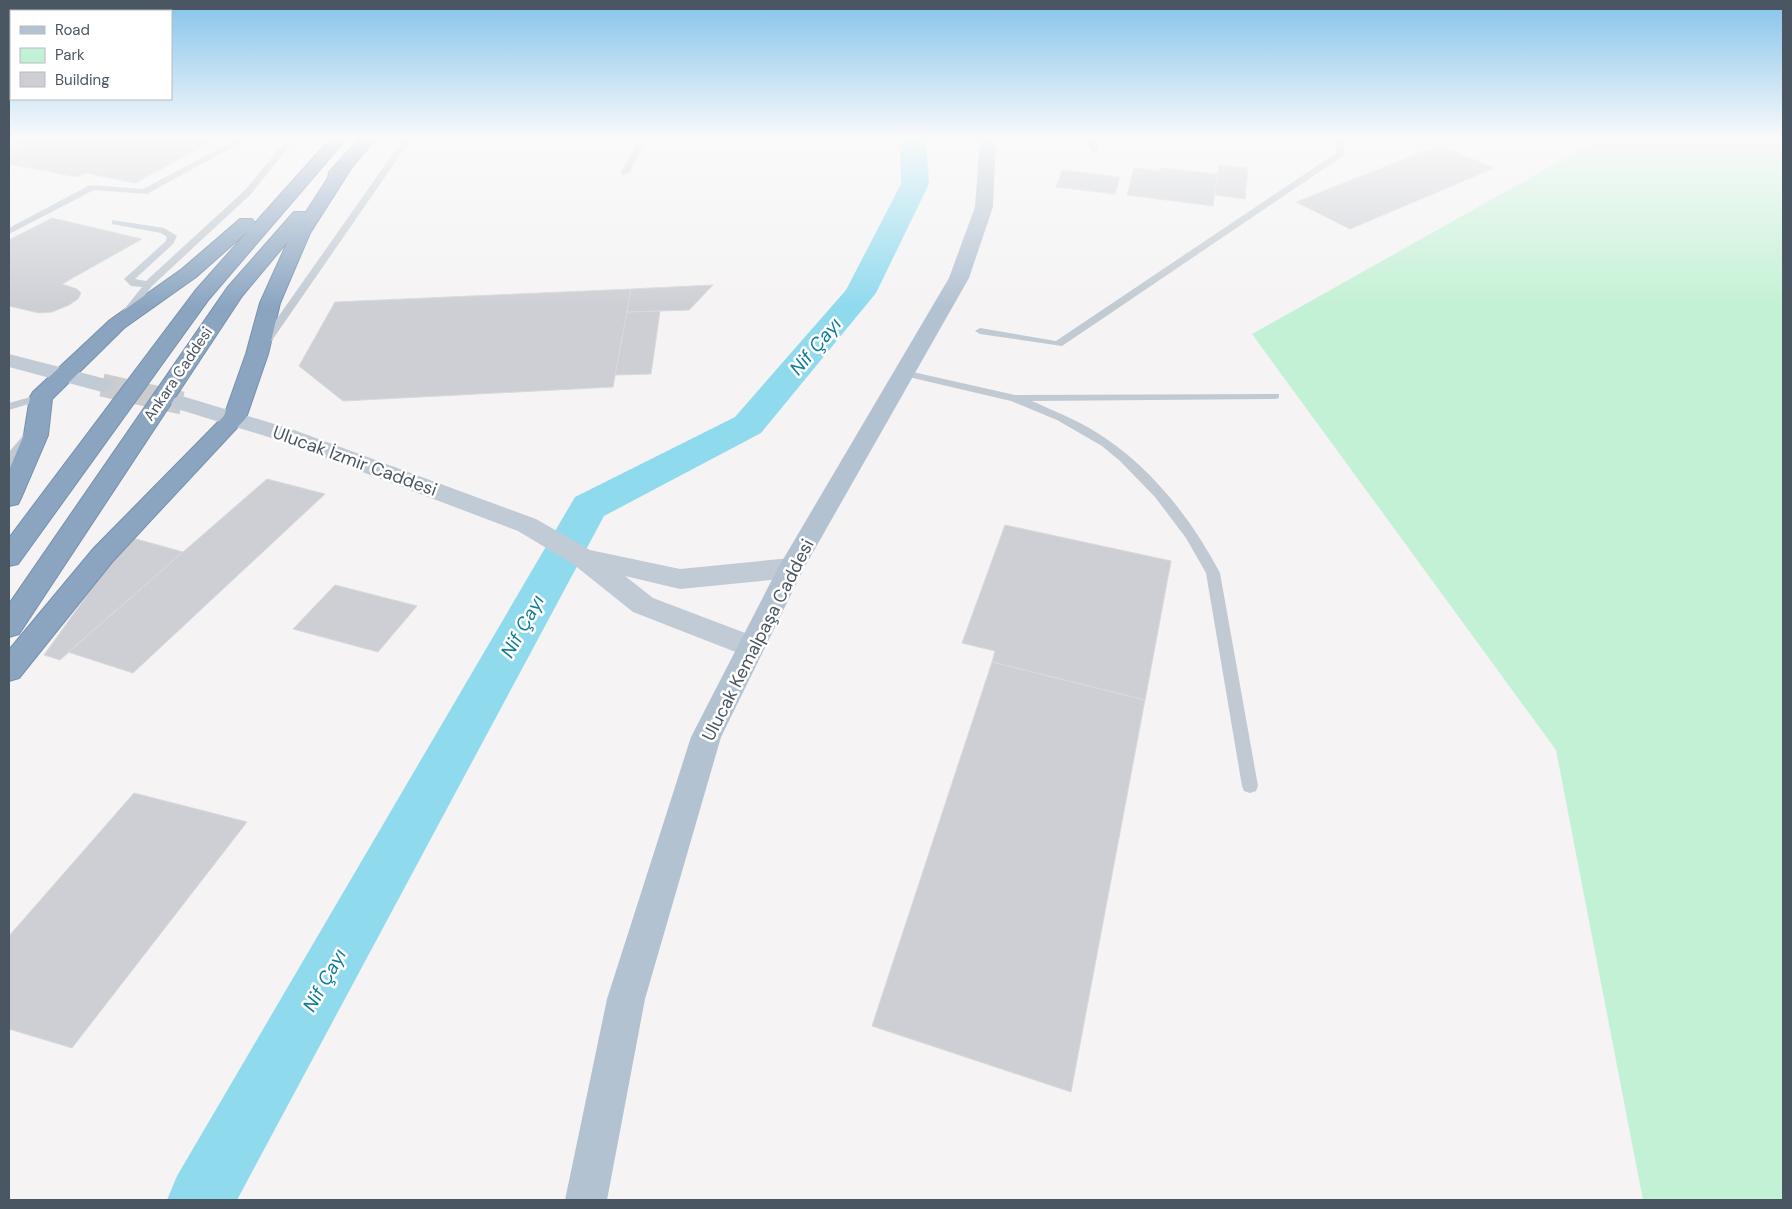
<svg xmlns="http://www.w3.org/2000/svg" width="1792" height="1209" font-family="'DM Sans',sans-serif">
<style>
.green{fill:#c3f1d5}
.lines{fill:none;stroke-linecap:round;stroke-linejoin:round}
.river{fill:#90daee;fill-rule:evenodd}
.building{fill:#cdcfd5;stroke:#d7d9de}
.secondary-tunnel{stroke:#caccce;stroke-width:23;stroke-dasharray:23 11;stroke-linecap:butt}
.highway-casing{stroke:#7690ad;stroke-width:2}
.lane{fill:#c1cad2;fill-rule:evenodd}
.street{fill:#c1cad2;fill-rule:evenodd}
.secondary{fill:#c1cbd6;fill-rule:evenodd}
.primary{fill:#b3c2d1;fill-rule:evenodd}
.highway{fill:#8ba5c1;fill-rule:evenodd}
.labels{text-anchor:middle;stroke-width:5;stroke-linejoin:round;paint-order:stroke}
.far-street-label{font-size:15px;fill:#4a5661;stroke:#fff}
.street-label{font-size:18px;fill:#4a5661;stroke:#fff}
.water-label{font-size:19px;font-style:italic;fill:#0c7c9b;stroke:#fff}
</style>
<rect width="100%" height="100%" fill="#f5f3f3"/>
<path class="green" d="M1601,138h182v1062h-140l-87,-450 -304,-416z"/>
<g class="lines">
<path class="river" d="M900,138h26l3,46 -53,109 -115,140 -157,83 -367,684h-70l10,-24 398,-679 160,-80 111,-127 55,-106z"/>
</g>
<path class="building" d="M9,138h25l-25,12z
M34,138h185l-84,45 -50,-10 -8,4 -68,-13v-14z
M1439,145l55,23 -144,61 -54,-27z
M1219,165l29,3 -3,31 -30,-4z
M1134,168l27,3v-3l57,6 -5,32 -86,-11z
M1062,170l58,7 -5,17 -59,-7z
M52,218l90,21 -80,45 15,5 4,4 -3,6 -9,6 -17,7 -13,1 -30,-7v-66z
M713,285l-24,25 -62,2 4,-23z
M631,289l-18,98 -270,14 -44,-35 36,-64z
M660,311l-9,63 -36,1 12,-63z
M267,479l58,15 -192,179 -65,-21z
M1005,525l166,36 -26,139 -153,-38 3,-11 -33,-8z
M129,537l54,15 -123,108 -16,-5z
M335,585l82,21 -39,46 -85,-23z
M992,662l153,38 -74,392 -199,-66z
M134,793l113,29 -175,226 -63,-19v-93z"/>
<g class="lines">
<path class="secondary-tunnel" d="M102,385l80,18"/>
<defs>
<path id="highway" d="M331,138h16l-138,161 -191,265 -9,2v-28l186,-247 54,-61 -53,47 -72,51 -72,71 -4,36 -27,63 -3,6 -9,2v-36l15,-35 6,-38 3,-5 77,-72 72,-51 58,-50h12l3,4z
M360,138h16l-24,29 -42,66 -30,70 -12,51 -22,64 -134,144 -93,116 -10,3v-31l85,-102 130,-132 22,-62 14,-51 28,-62 -46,55 -223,338 -10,3v-33l218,-316 67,-76h12l22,-34 1,-6z"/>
</defs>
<use href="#highway" class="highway-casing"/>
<path class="lane" d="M239,138h10l-102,56 -53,-4 -85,44v-6l81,-43 53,4z
M288,138h8l-45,56 -99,92 -25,33h-8l-1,-2 24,-30 -11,-1 -7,-7 42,-38 1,-4 -6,-4 -49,-9v-4l52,8 13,8 -4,8 -38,35 11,2 99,-91z
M404,138h8l-146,211h-8l-1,-2z
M639,138h8l-18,35 -7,2 -1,-2z
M1087,138h8l3,16 -7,-2z
M1332,138h8l4,6 -1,12 -281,190 -82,-12 -5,-3 5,-3 76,13 280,-188v-9z
M904,370l111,25 264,-1v4l-4,1 -243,2c20,9 40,17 59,28 56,33 99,87 129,144l38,213 -2,5 -6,2 -6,-2 -2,-5 -36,-213 -20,-35 -31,-41 -35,-36 -18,-15 -45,-26 -46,-19 -111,-26 -1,-2z
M41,394l4,1v4l-36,11v-7z"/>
<path class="street" d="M35,429l8,2 4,5 -29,38 -9,2v-24l18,-21z"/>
<path class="secondary" d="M9,354l101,26 3,5 -3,5 -8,2 -93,-25z
M182,396l112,34 242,89 54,31 90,19 111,-11 9,3 4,7 -4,7 -9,3 -111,11 -55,-13 28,22 108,41 4,8 -4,8 -10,3 -118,-46 -60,-48 -55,-33 -240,-91 -104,-32 -3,-5 3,-5z"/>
<path class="primary" d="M980,138h16l-3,69 -24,71 -165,290 -83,169 -76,262 -38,201h-42l42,-201 84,-262 87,-169 171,-290 26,-71z"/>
<use href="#highway" class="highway"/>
</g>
<linearGradient id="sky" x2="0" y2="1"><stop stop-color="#85c3ea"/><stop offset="0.45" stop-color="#fafafa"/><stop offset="1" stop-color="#fafafa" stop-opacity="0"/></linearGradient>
<rect width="1792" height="307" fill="url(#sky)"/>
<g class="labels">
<g class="far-street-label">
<text transform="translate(178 374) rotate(-56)" y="5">Ankara Caddesi</text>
</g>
<g class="street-label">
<text transform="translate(355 461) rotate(20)" y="6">Ulucak İzmir Caddesi</text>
<text transform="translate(758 640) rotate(-63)" y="6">Ulucak Kemalpaşa Caddesi</text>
</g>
<g class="water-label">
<text transform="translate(815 346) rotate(-50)" y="7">Nif Çayı</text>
<text transform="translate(522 626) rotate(-61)" y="7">Nif Çayı</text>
<text transform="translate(324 980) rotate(-61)" y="7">Nif Çayı</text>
</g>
</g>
<rect width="1792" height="1209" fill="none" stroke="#4a5661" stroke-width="20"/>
<rect x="10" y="10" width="162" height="90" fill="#ffffff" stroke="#b7bbc0"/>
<rect x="20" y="26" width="25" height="8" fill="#b3c2d1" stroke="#b7bbc0"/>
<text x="55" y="35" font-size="15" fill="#4a5661">Road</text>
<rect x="20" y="48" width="25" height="15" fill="#c3f1d5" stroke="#b7bbc0"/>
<text x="55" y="60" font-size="15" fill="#4a5661">Park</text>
<rect x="20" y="72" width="25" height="15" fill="#cdcfd5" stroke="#b7bbc0"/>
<text x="55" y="85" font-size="15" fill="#4a5661">Building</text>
</svg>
